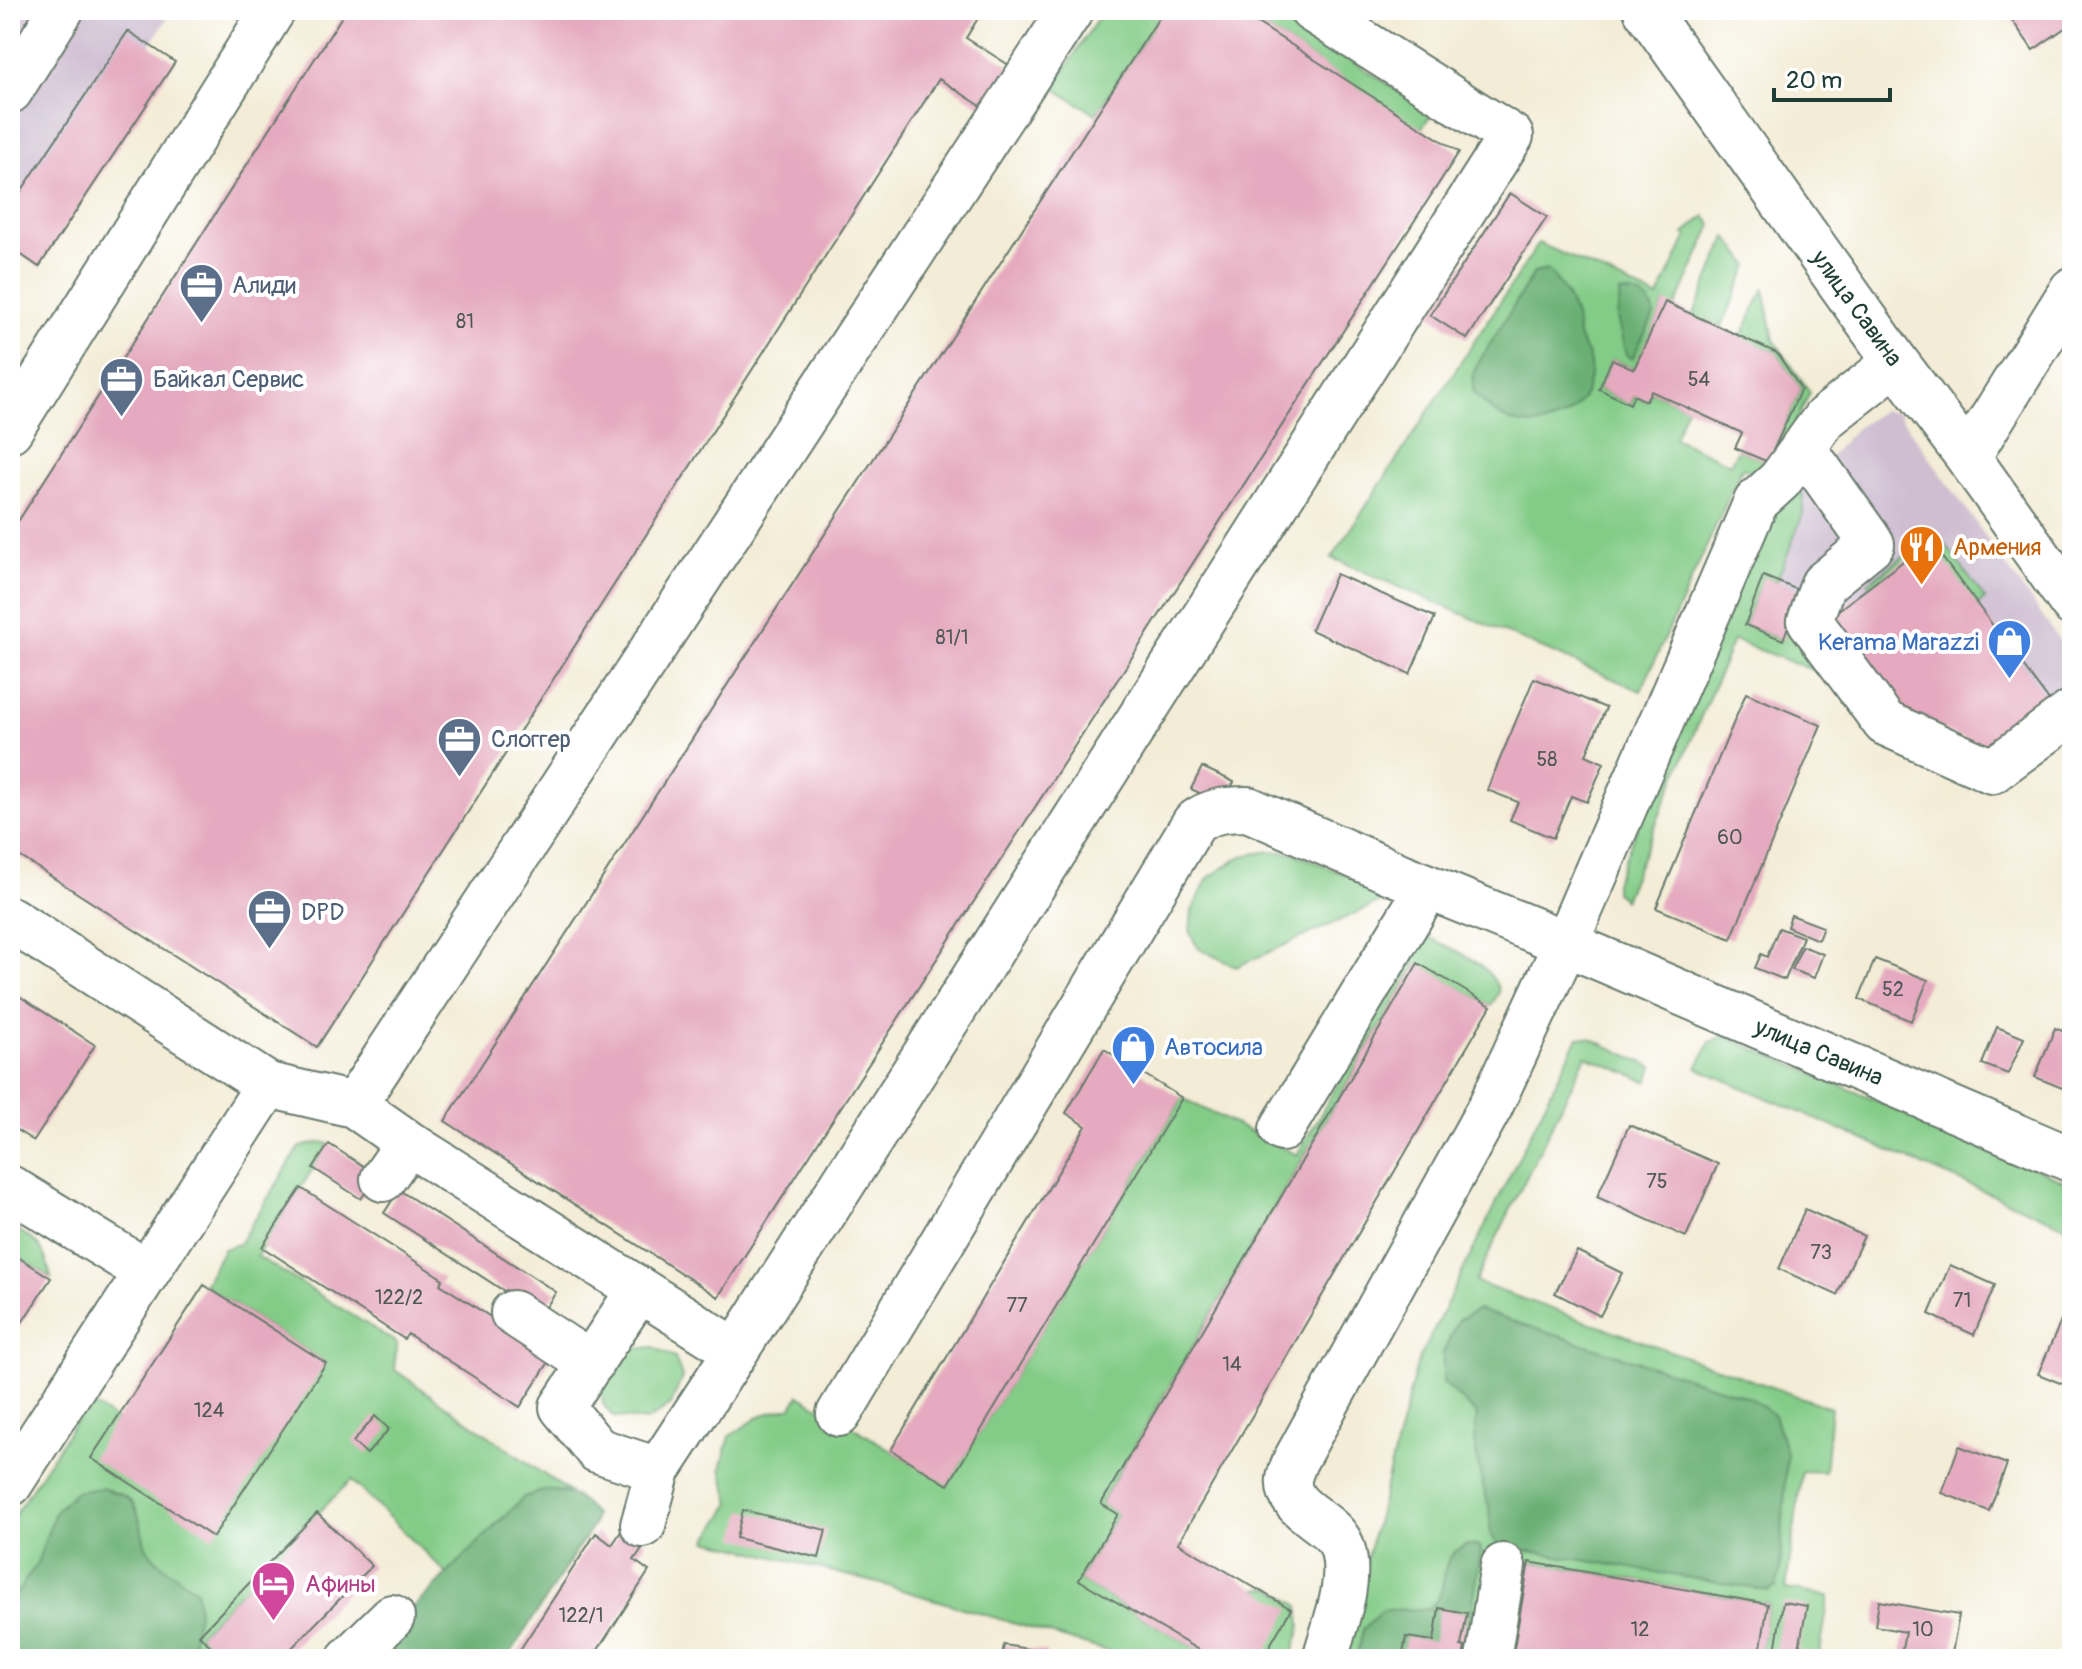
<svg xmlns="http://www.w3.org/2000/svg" width="2082" height="1669" font-family="Pangolin,sans-serif">
<style>
.industrial{fill:#cebed0}
.green{fill:#83cc87;stroke:#51845e;stroke-width:2}
.forest{fill:#6ab074;stroke:#447654;stroke-width:2}
.building{fill:#e5aabf}
.lines{fill:none;stroke-linecap:round;stroke-linejoin:round}
.minor-casing{stroke:#697a6d;stroke-width:48}
.major-casing{stroke:#697a6d;stroke-width:48}
.minor{stroke:#fff;stroke-width:44}
.major{stroke:#fff;stroke-width:44}
.labels{text-anchor:middle;stroke-width:8;stroke-linejoin:round;paint-order:stroke}
.number-label{font-size:20px;fill:#505857}
.service-label{font-size:24px;fill:#4e5e75;stroke:#fff;text-anchor:start}
.street-label{font-size:24px;fill:#1f3d34;stroke:#fff}
.food-label{font-size:24px;fill:#c56008;stroke:#fff;text-anchor:start}
.shop-label{font-size:24px;fill:#366cbe;stroke:#fff;text-anchor:end}
.hotel-label{font-size:24px;fill:#b23c85;stroke:#fff;text-anchor:start}
</style>
<rect width="100%" height="100%" fill="#fff"/>
<filter id="ink" filterUnits="userSpaceOnUse"><feTurbulence type="fractalNoise" baseFrequency=".0125" numOctaves="2"/><feDisplacementMap in="SourceGraphic" scale="16" xChannelSelector="R" yChannelSelector="G"/><feConvolveMatrix kernelMatrix="1 2 1 2 8 2 1 2 1" color-interpolation-filters="sRGB"/></filter>
<filter id="wash" filterUnits="userSpaceOnUse"><feTurbulence type="fractalNoise" baseFrequency=".006" numOctaves="4" result="noise"/><feDisplacementMap in="SourceGraphic" scale="32" xChannelSelector="R" yChannelSelector="G"/><feGaussianBlur stdDeviation="1.8" result="paint"/><feColorMatrix in="noise" values="0 0 0 0 0 0 0 0 0 0 0 0 0 0 0 0 0 1.4 0 .05"/><feComposite in="paint" operator="in"/></filter>
<g filter="url(#wash)">
<rect width="100%" height="100%" fill="#f3ecd6"/>
<path class="industrial" d="M10,10h163l-23,35 25,17 -136,205 -26,-17 -3,4z
M1882,411l15,1 175,246v67l-249,-57 -93,-35 68,-142 57,-62z"/>
<path class="green" d="M1103,10h61l-68,104 -43,-26z
M1237,10h37l158,103 -11,16z
M1705,216l7,9 -37,83 -10,-5 -31,66 -22,-10 -13,30 31,15 4,-9 12,6 5,-10 36,16 -13,31 56,26 8,-15 30,13 33,-73 -24,-36 -36,-15 23,-49 10,51 36,52 -33,70 -14,8 -11,1 -10,-3 -101,223 -309,-133 207,-315 119,55 29,-62 -3,-2z
M1727,237l22,28 -28,63 -28,-12z
M1794,487l9,9v18l-26,67 -14,-4 -18,48 37,15 4,-10 37,44 -90,-34 -109,260 -9,-8v-10l147,-360z
M1936,532l49,67 -8,6 -106,-18 -3,-4z
M1270,851l23,2 95,39 -3,8 -149,67 -38,-19 -8,-15 2,-22 16,-33 34,-22z
M1424,935c24,13 69,28 75,57l-8,14 -74,-42 -316,539 17,11 -39,66 135,79h-80l-249,-74 -178,-45 24,-37 -10,-34 9,-33 32,-21 30,-8 7,-12 149,89 234,-386 115,57z
M1724,1036l348,148v45l-375,-161 13,-26z
M1578,1037l12,1 63,29 -5,15 -62,-26 -111,226 356,126 -6,64 -23,-1 -16,118 43,7 -10,63h-60l9,-55 -277,-49 -17,104h-133l76,-295z
M321,1142l8,2 -72,112 140,87c1,10 -4,14 -2,27l174,122 -22,-2 -23,7 -77,77 -96,-94 -152,154 25,25h-214v-137l78,-120 28,18 209,-57 -121,-78 19,-36 16,-5 61,-97z
M10,1225c27,17 34,19 41,53l-41,-26z
M654,1347l21,11 7,19 -11,28 -24,16 -33,-4 -11,-13 -2,-18 17,-25 14,-12z
M1272,1588l27,18 2,20 -9,33h-30l-6,-70z"/>
<path class="forest" d="M1547,270c13,11 23,30 28,47 2,5 2,12 3,18 2,10 11,18 12,28 4,42 -33,69 -72,60 -19,-4 -33,-18 -45,-32l1,-21 60,-97z
M1627,292c13,3 27,8 27,23l-22,44 -6,-4 -9,-37 3,-25z
M1478,1310l273,88 23,17 13,39 -7,117 -4,16 -8,4 -269,-45 -8,-11 -2,-28 -8,-28 -7,-38 3,-26 -34,-33v-29l15,-33z
M101,1488c30,9 34,11 41,42 1,6 2,14 5,18 11,18 34,29 49,42 1,7 2,14 2,20 -1,22 -14,29 6,49h-194v-56l27,-40 18,-51 20,-20z
M547,1490c25,3 32,5 48,25l-2,10 -86,134h-106l-7,-6 -7,6h-18l-3,-4 158,-158z
M1466,1545l14,1 1,7 -17,106h-108l7,-30 19,-19 47,-1c3,-4 7,-7 9,-11 12,-22 -2,-38 28,-53z"/>
<g id="blocks">
<path class="building" d="M346,10h637l-17,28 46,29 -28,41 -45,-29 -622,968 -307,-197v-316z
M1164,10h73l222,142 -741,1145 -273,-176z
M2005,10h67v13l-39,27z
M128,31l47,31 -136,205 -29,-20v-39z
M1510,193l37,24 -80,122 -37,-24z
M1665,302l112,51 24,36 -33,73 -33,-14 7,-15 -91,-42 -5,10 -12,-6 -4,9 -31,-15 13,-30 22,10z
M1930,541l120,161 -62,46 -89,-35 -71,-95z
M1336,574l99,43 -25,57 -99,-44z
M1763,576l38,15 -18,49 -38,-15z
M1534,678l72,30 -20,47 18,8 -17,39 -16,-6 -18,42 -43,-18 8,-18 -31,-12z
M1746,693l75,32 -90,214 -75,-31z
M1202,767l32,15 -11,22 -32,-15z
M1791,915l32,12 -5,13 -31,-13z
M1779,928l24,9 -18,43 -30,-12 6,-14 6,3z
M1802,946l21,8 -9,24 -22,-8z
M1875,959l53,21 -17,41 -52,-22z
M1418,963l73,43 -313,537 113,66 -29,50h-48l-135,-79 39,-66 -17,-10z
M10,990l85,55 -61,96 -24,-15z
M1997,1027l27,11 -16,36 -26,-10z
M2055,1028l17,7v57l-37,-15z
M1104,1049l78,49 -234,387 -57,-35 195,-324 -20,-13z
M1629,1125l89,39 -32,73 -89,-40z
M329,1144l48,31 -16,24 -48,-31z
M301,1188l142,91 -3,5 112,73 -32,50 -112,-73 -4,5 -142,-92z
M399,1190l157,102 -15,23 -157,-102z
M1805,1209l59,27 -27,59 -58,-26z
M1577,1251l45,22 -22,43 -45,-23z
M10,1252l41,26 -41,63z
M1950,1265l45,20 -21,50 -45,-21z
M204,1285l122,78 -113,174 -122,-79z
M2061,1321l11,5v62l-34,-14z
M375,1416l14,13 -22,25 -14,-12z
M1959,1446l48,18 -18,47 -47,-18z
M743,1510l83,20 -7,28 -83,-20z
M317,1513l55,53 -91,93h-57l-25,-24z
M624,1527l22,16 -12,17 15,11 -57,88h-78l82,-126 16,12z
M1529,1562l239,42 -9,55h-126l-22,-4 -1,4h-98z
M1879,1601l80,14 -8,44h-51l5,-27 -30,-6z
M1783,1602l24,4 -10,53 -23,-2z
M1439,1608l28,5 -6,33 4,1 -2,12h-61l4,-22 28,4z
M1004,1645l42,7 -1,7h-44z"/>
</g>
</g>
<g filter="url(#ink)">
<use href="#blocks" fill-opacity="0" stroke="#697a6d" stroke-width="2"/>
<g class="lines">
<defs>
<path id="minor" d="M10,91l51,-81
M10,430l263,-420
M1803,447l69,97 -49,40 -13,37 75,102 107,48 80,-59
M1968,457l104,-167
M10,919l258,166
M354,1105l54,38 328,208 775,-1215 -199,-126
M1282,1129l146,-242
M383,1179l25,-36
M10,1188l137,84
M639,1290l-77,117 35,43 61,20 78,-119
M513,1313l78,51
M839,1414l355,-591c16,-13 34,-14 54,-14l148,65 157,64 519,222
M10,1484l258,-399 86,20 717,-1095
M643,1525l15,-55
M349,1659l43,-42
M1325,1659c9,-34 27,-74 18,-109 -7,-30 -58,-37 -54,-71 1,-6 4,-13 6,-18l195,-354 76,-164 190,-441 24,-22 45,-62 71,-56
M1488,1659l15,-93"/>
<path id="major" d="M1646,10l250,352 72,95 104,146"/>
</defs>
<use href="#minor" class="minor-casing"/>
<use href="#major" class="major-casing"/>
<use href="#minor" class="minor"/>
<use href="#major" class="major"/>
</g>
</g>
<defs>
<symbol id="office-pin" viewBox="-11 -11 22 30"><path d="M0 17L-7.5 6A9.5 9.5 0 1 1 7.5 6Z" fill="#5c6f8a" stroke="#fff"/><path d="M-6-3h4V-5.5h4V-3h4V5H-6ZM-1-4.5V-3h2v-1.5ZM-6 0V1H6V0Z" fill="#fff"/></symbol>
<symbol id="restaurant-pin" viewBox="-11 -11 22 30"><path d="M0 17L-7.5 6A9.5 9.5 0 1 1 7.5 6Z" fill="#e8710a" stroke="#fff"/><path d="M-5-6h1v4h1v-4h1v4h1v-4h1v5L-1.5 .5V6h-2V.5L-5-1ZM5-6V6H3V1.5H1.5Q1.5-4 5-6Z" fill="#fff"/></symbol>
<symbol id="shop-pin" viewBox="-11 -11 22 30"><path d="M0 17L-7.5 6A9.5 9.5 0 1 1 7.5 6Z" fill="#3f7fe0" stroke="#fff"/><path d="M-5-2.5h2.3a2.7 3.5 0 0 1 5.4 0H5L5.5 6h-11ZM-1.5-2.5h3a1.5 2.3 0 0 0-3 0Z" fill="#fff"/></symbol>
<symbol id="hotel-pin" viewBox="-11 -11 22 30"><path d="M0 17L-7.5 6A9.5 9.5 0 1 1 7.5 6Z" fill="#d1479c" stroke="#fff"/><path d="M-6-4.5h1.5V1H6V5H4.5V3h-9V5H-6ZM-4 0a1.8 1.8 0 1 1 3.6 0ZM.5 0V-2.5h3Q6-2.5 6 0Z" fill="#fff"/></symbol>
</defs>
<g fill-rule="evenodd">
<use href="#office-pin" x="176" y="260" width="51" height="69"/>
<use href="#office-pin" x="96" y="354" width="51" height="69"/>
<use href="#restaurant-pin" x="1896" y="522" width="51" height="69"/>
<use href="#shop-pin" x="1984" y="616" width="51" height="69"/>
<use href="#office-pin" x="434" y="714" width="51" height="69"/>
<use href="#office-pin" x="244" y="886" width="51" height="69"/>
<use href="#shop-pin" x="1108" y="1022" width="51" height="69"/>
<use href="#hotel-pin" x="248" y="1558" width="51" height="69"/>
</g>
<g class="labels">
<g class="number-label">
<text x="465" y="328">81</text>
<text x="1699" y="386">54</text>
<text x="952" y="644">81/1</text>
<text x="1547" y="766">58</text>
<text x="1730" y="844">60</text>
<text x="1893" y="996">52</text>
<text x="1657" y="1188">75</text>
<text x="1821" y="1259">73</text>
<text x="399" y="1304">122/2</text>
<text x="1962" y="1307">71</text>
<text x="1017" y="1312">77</text>
<text x="1232" y="1371">14</text>
<text x="209" y="1417">124</text>
<text x="581" y="1622">122/1</text>
<text x="1640" y="1636">12</text>
<text x="1923" y="1636">10</text>
</g>
<g class="service-label">
<text x="232" y="293">Алиди</text>
<text x="153" y="387">Байкал Сервис</text>
<text x="491" y="747">Слоггер</text>
<text x="301" y="920">DPD</text>
</g>
<g class="street-label">
<text transform="translate(1857 308) rotate(54)" y="8">улица Савина</text>
<text transform="translate(1819 1052) rotate(23)" y="8">улица Савина</text>
</g>
<g class="food-label">
<text x="1953" y="555">Армения</text>
</g>
<g class="shop-label">
<text x="1979" y="650">Kerama Marazzi</text>
<text x="1164" y="1055" text-anchor="start">Автосила</text>
</g>
<g class="hotel-label">
<text x="305" y="1592">Афины</text>
</g>
</g>
<rect width="2082" height="1669" fill="none" stroke="#fff" stroke-width="40"/>
<path d="M1774 88v12h116v-12" fill="none" stroke="#1f3d34" stroke-width="4"/>
<text x="1786" y="88" font-size="24" fill="#1f3d34" stroke="#ffffff" stroke-width="6" paint-order="stroke">20 m</text>
</svg>
